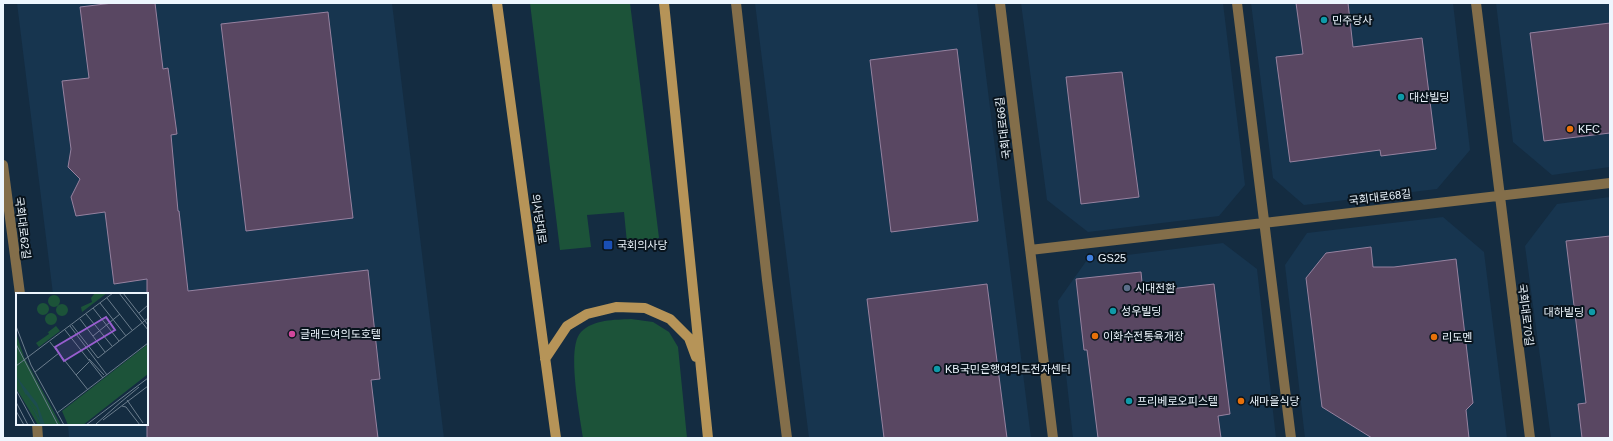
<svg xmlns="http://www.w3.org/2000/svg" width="1613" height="441" font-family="Helvetica,'Noto Sans KR',sans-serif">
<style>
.built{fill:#17354f}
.green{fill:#1c5339}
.building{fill:#594762;stroke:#9682a0}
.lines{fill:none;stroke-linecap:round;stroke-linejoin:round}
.minor{stroke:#836e4a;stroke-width:10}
.secondary{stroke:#b69458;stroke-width:10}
.culture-dot{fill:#0f9aa8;stroke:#09141d;stroke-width:1.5}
.food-dot{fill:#e8710a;stroke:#09141d;stroke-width:1.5}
.transit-dot{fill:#1a4fb4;stroke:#09141d;stroke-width:1.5}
.shop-dot{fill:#3f7fe0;stroke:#09141d;stroke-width:1.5}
.service-dot{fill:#5c6f8a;stroke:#09141d;stroke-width:1.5}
.hotel-dot{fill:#d1479c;stroke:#09141d;stroke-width:1.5}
.labels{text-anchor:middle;stroke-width:4;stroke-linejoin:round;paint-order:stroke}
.poi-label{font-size:11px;fill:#edf6fe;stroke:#09141d;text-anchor:start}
.street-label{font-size:11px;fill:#edf6fe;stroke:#09141d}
.inset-road{fill:none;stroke:#6b7d8d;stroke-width:1}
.view{fill:#985ecf;fill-opacity:0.15;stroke:#985ecf;stroke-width:2}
.inset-edge{fill:none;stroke:#edf6fe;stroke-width:2}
</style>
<rect width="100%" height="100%" fill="#142c41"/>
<path class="built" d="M17,3h375l52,435h-375l-1,-14h79v-130h-94z
M755,3h222l54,435h-222z
M1021,3h202l22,182 -26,31 -131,16 -41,-32z
M1251,3h202l17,147 -33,39 -133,16 -31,-27z
M1496,3h114v164l-58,8 -39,-33z
M1610,197v241h-59l-26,-192 32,-42z
M1443,217l41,35 23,186h-202l-20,-173 22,-32z
M1223,243l34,26 19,169h-203l-15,-137 29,-41z"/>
<path class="green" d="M530,3h100l29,235 -32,5 -3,-31 -37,3 4,32 -31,3z
M631,319l22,3 16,10 9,15 9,91h-104c-3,-22 -17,-91 -2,-106 13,-13 33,-12 50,-13z"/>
<path class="building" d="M113,3h42l8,66 5,-1 9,66 -6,1 7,76h1l9,80 180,-21 12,109 -9,1 7,58h-231v-159l-33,5 -9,-72 -29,4 -5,-19 9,-18 -12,-12 3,-18 -9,-68 27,-3 -9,-71z
M1296,3h52l5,44 69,-9 14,111 -55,7 -1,-6 -90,12 -14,-105 27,-3z
M328,12l25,206 -107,13 -25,-207z
M1610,23v110l-66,8 -14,-108z
M957,49l21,172 -87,11 -21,-172z
M1122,72l17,125 -58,7 -15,-127z
M1610,236v202h-28l-4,-34 8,-1 -20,-162z
M1371,247l2,20h21l62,-8 17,144 -7,7 3,28h-97l-50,-31 -16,-129 20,-25z
M1141,272l2,20 71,-8 16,130 -12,2 3,22h-123l-11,-88h-3l-8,-71z
M987,284l20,154h-123l-17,-139z"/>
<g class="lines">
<path class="minor" d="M736,3l31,277 20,158
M1000,3l53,435
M1237,3l54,435
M1476,3l54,435
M3,165l17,129
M1030,250l580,-67
M37,424l1,14"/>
<path class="secondary" d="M497,3l59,435
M664,3l44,435
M545,359l22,-33 20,-12 29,-7 29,1 25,11 19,19 7,19"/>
</g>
<g class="culture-dot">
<circle cx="1324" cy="20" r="4"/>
<circle cx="1401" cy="97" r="4"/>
<circle cx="1113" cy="311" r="4"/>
<circle cx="1592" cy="312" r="4"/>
<circle cx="937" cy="369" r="4"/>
<circle cx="1129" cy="401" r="4"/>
</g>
<g class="food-dot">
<circle cx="1570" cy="129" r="4"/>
<circle cx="1095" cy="336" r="4"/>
<circle cx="1434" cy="337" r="4"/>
<circle cx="1241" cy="401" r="4"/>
</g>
<rect class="transit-dot" x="603" y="240" width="10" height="10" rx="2"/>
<circle class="shop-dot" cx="1090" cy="258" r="4"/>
<circle class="service-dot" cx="1127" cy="288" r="4"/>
<circle class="hotel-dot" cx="292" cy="334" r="4"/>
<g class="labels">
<g class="poi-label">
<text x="1332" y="24">민주당사</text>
<text x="1409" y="101">대산빌딩</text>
<text x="1578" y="133">KFC</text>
<text x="617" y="249">국회의사당</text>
<text x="1098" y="262">GS25</text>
<text x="1135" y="292">시대전환</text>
<text x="1121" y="315">성우빌딩</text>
<text x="1584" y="316" text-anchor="end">대하빌딩</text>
<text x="300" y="338">글래드여의도호텔</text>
<text x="1103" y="340">이화수전통육개장</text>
<text x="1442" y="341">리도멘</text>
<text x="945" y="373">KB국민은행여의도전자센터</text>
<text x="1137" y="405">프리베로오피스텔</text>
<text x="1249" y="405">새마을식당</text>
</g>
<g class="street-label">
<text transform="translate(1003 128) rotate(-97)" y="4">국회대로66길</text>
<text transform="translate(1380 197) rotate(-7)" y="4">국회대로68길</text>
<text transform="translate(539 219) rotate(82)" y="4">의사당대로</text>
<text transform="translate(23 228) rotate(83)" y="4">국회대로62길</text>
<text transform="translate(1526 315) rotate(83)" y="4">국회대로70길</text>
</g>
</g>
<g transform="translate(16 293)">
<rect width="132" height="132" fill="#142c41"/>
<path d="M79,0h12l-25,19 -1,-5 11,-5 -1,-4zM32 8a6 6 0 1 1 12 0a6 6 0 1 1-12 0ZM21 16a6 6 0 1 1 12 0a6 6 0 1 1-12 0ZM40 17a6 6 0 1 1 12 0a6 6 0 1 1-12 0ZM29 26a6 6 0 1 1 12 0a6 6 0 1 1-12 0ZM40,33l4,5 -21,16 -3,-4 13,-9 -1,-2 -5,4zM0,40l8,24 37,68h-23l-22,-37zM132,51v30l-65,51h-15l-6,-14z" fill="#1c5339"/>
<path d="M0,83l21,27 8,22h-4zM10,101l11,14 3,12 -14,-24z" fill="#1c4d4f" fill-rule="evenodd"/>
<path class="inset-road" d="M103,0l29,37M107,0l25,32M91,5l25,32M84,10l26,33M77,15l26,33M123,20l9,-8M70,21l26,32M64,26l25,33M56,32l26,33 50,-40M0,33l15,39 33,60M54,33l37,49M49,37l38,48M77,43l27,-22M34,49l38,48M0,51l42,81M73,66l15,16M0,73l97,-73M19,79l24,-19M60,82l13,-13M0,97l19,35M111,107l16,23M0,109l12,23M105,109l18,-15M106,113l4,1 14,18M0,118l8,14M41,120l91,-70M87,127l45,-34M80,131l26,-23M70,132l62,-47"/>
<path class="view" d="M90,24l9,13 -51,31 -9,-14z"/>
<rect width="132" height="132" class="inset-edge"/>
</g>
<rect width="1613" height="441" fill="none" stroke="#edf6fe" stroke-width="8"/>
</svg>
